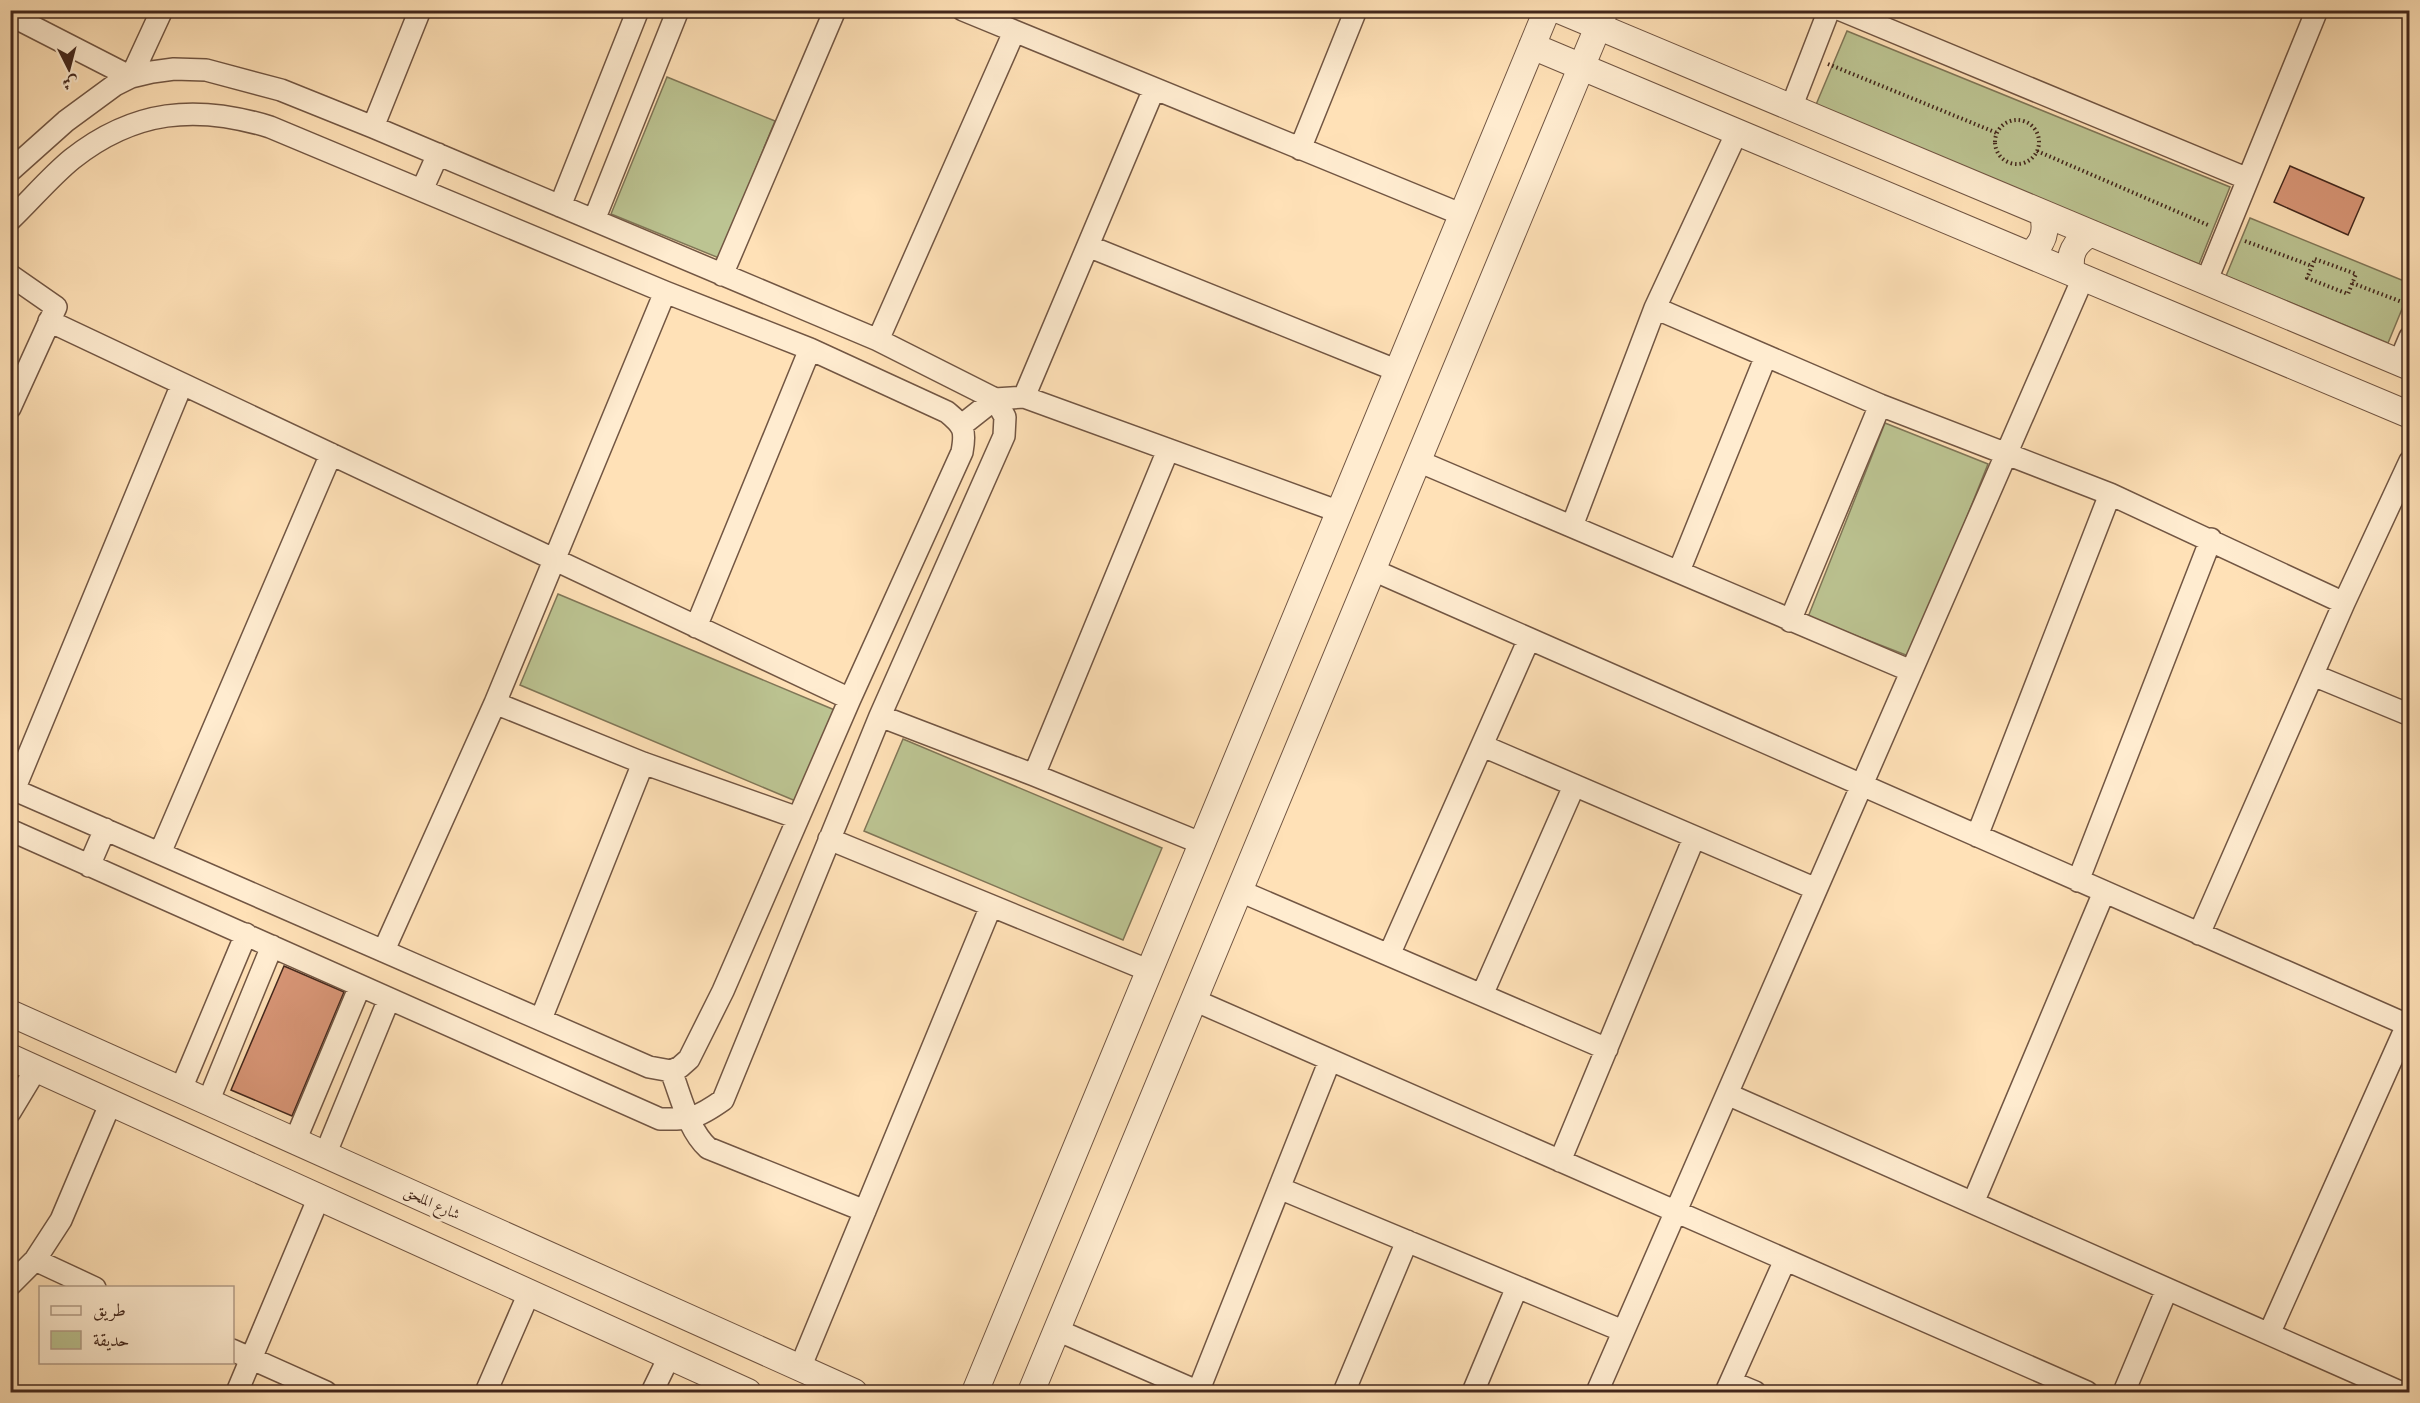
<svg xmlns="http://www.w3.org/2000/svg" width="2420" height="1403" font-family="'Libre Caslon Text',Amiri,serif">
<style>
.green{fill:#bcc492;stroke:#807657;stroke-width:1.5}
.building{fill:#d99677;stroke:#43271c;stroke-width:1.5}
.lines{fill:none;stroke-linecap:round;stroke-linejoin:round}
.minor-casing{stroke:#725643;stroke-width:24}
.tertiary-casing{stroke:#725643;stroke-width:28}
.path{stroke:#43271c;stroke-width:4;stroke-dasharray:1.5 3;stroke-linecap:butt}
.minor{stroke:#ffecd0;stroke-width:21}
.tertiary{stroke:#ffecd0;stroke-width:26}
.labels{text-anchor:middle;stroke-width:6;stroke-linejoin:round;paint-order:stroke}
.street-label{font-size:15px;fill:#43271c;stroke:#ffecd0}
</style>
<rect width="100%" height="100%" fill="#ffe1b7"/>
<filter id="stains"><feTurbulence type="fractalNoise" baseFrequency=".00333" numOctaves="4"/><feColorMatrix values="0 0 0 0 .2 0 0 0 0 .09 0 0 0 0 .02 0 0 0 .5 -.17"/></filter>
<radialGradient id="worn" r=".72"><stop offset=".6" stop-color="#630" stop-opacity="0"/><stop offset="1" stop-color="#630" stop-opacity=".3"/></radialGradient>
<path class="green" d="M1847,31l383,156 -31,77 -384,-157z
M667,77l108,44 -56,137 -108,-44z
M2250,218l159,65v9l-21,51 -162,-67z
M1885,423l103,41 -77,193 -103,-40z
M558,594l279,117 -39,91 -278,-117z
M903,739l259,109 -39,92 -259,-109z"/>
<path class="building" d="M2290,166l74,32 -16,37 -74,-33z
M284,966l60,26 -52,124 -61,-26z"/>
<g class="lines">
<defs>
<path id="minor" d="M963,10l500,205
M1841,10l407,169
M10,15l121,62 31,-67
M1791,108l38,-98
M373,127l47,-117
M1300,149l56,-139
M10,171l56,-50 49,-36 16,-8 21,-5 22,-3 32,1 75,20 92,37 505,213 117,59 29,-2 316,115
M422,190l16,-36
M560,206l78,-196
M10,220c21,-20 40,-43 62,-61 62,-49 124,-55 198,-32l395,165 145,57 137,63c17,14 19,18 15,40l-112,247 -127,292 -34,68 -9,8 -9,4 -22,-4 -639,-279
M594,220l84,-210
M1088,246l310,125
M10,275l46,32 -46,101
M722,275l113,-265
M2206,282l111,-272
M1655,308l225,97 230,89 234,109
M49,321l801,378
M878,340l136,-308
M2399,363l11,-26
M1024,397l130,-308
M962,425l33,-26
M1418,461l493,210
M1572,526l83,-218 82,-176
M1373,570l1037,456
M1679,571l87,-215
M1790,621l90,-216
M696,627l114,-278
M2313,675l97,40
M495,703l148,60 155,55
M880,716l154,59 169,69
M1483,746l333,143
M1034,775l134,-325
M14,790l168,-406
M10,830l650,289c32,0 36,0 63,-19l157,-384 124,-280 1,-19 -10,-18
M1977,836l133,-342
M829,839l321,132
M160,853l171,-399
M89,866l16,-37
M2078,881l133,-342
M1240,891l367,158
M2199,934l145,-331 66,-142
M384,950l111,-247 170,-411
M1389,955l140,-316
M1482,995l92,-209
M1194,1000l893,392
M541,1019l102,-256
M671,1071c10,25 17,59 37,77l157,63
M181,1089l65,-155
M1727,1094l673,298
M208,1102l64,-156
M10,1112l26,-43
M295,1141l65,-155
M325,1155l64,-156
M1560,1161l134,-323
M1279,1188l344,143
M1973,1203l131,-311
M35,1260l60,28
M10,1285l25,-25 26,-40 50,-118
M1057,1330l142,62
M2269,1334l138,-309
M232,1350l94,42
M800,1368l191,-462
M1731,1382l24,10
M237,1392l82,-195
M486,1392l43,-99
M652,1392l17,-35
M1198,1392l132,-332
M1344,1392l63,-151
M1473,1392l44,-105
M1597,1392l486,-1114
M1726,1392l59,-132
M2124,1392l43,-103"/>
<path id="tertiary" d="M1559,10l851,357
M1532,46l878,369
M2029,255c15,-12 18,-23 14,-41
M2072,273c-4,-19 2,-30 19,-40
M10,1013l844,379
M10,1057l738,335
M975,1392l572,-1382
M1031,1392l574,-1382"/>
</defs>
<use href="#minor" class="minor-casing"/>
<use href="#tertiary" class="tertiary-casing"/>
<path class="path" d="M1828,64l169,69
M1995 142a22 22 0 1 1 44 0a22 22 0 1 1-44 0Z
M2037,151l171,74
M2245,241l67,25
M2315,259l41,15 -8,20 -41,-16z
M2352,283l58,22"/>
<use href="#minor" class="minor"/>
<use href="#tertiary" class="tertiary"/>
</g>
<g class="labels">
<g class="street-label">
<text transform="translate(432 1203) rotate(24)" y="5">شارع الملحق</text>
</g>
</g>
<rect width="2420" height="1403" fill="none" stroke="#ffe1b7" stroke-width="36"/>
<rect x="12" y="12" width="2396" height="1379" fill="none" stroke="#43271c" stroke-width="3"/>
<rect x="18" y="18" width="2384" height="1367" fill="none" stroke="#43271c" stroke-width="1.5"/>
<rect x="39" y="1286" width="195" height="78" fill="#ffecd0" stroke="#b49d88" stroke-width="1.5"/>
<rect x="51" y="1306" width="30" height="9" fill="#ffecd0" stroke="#b49d88" stroke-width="1.5"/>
<text x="93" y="1316" font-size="18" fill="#43271c">طريق</text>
<rect x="51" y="1331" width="30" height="18" fill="#bcc492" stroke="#b49d88" stroke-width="1.5"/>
<text x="93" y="1346" font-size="18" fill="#43271c">حديقة</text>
<g transform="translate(69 69) rotate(174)" stroke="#ffecd0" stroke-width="4.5" paint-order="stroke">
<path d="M0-4.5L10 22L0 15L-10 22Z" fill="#43271c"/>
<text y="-9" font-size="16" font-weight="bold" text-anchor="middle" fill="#43271c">ش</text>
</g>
<rect width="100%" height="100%" filter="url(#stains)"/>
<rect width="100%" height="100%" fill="url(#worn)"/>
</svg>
